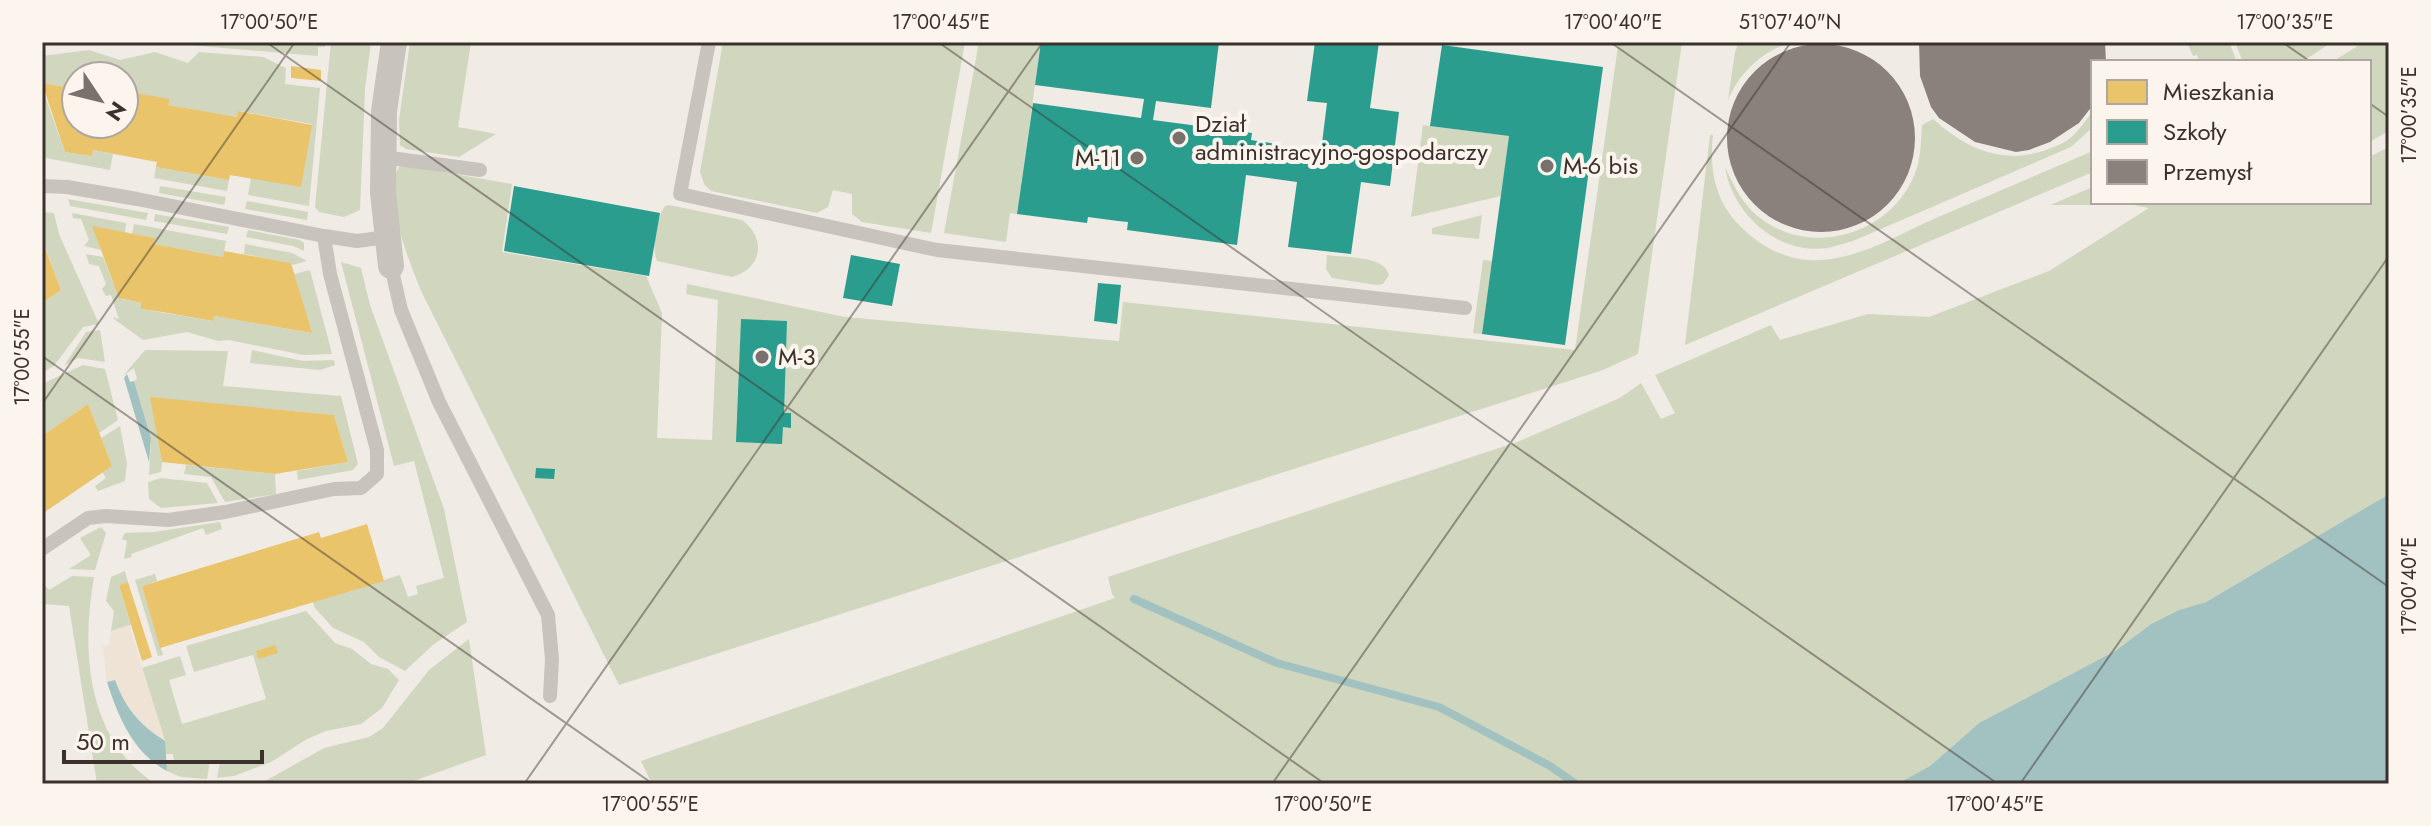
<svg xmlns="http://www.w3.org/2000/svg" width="2431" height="826" font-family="Jost,sans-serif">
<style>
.green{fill:#d1d6bf}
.plaza{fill:#eee3d5}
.water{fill:#a1c2c1}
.homes{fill:#e9c46a}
.schools{fill:#2a9d8f}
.industry{fill:#8a817c}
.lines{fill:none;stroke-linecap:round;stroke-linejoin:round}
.stream{stroke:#a1c2c1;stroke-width:8}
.lane{stroke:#c9c3be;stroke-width:14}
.street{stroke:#c9c3be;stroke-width:26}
.ticks{fill:none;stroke:#3b302b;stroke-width:2;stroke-opacity:0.45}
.poi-dot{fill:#7a716c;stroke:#fbf5ee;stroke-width:3}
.labels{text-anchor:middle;stroke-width:8;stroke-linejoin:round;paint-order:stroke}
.poi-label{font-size:24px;fill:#3b302b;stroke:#fbf5ee;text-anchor:start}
.neatline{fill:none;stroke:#3b302b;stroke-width:3}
.ticks-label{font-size:20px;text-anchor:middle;fill:#3b302b}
</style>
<rect width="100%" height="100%" fill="#f0ebe5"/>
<path class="green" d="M186,42h139v5h-7v9l-129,-11z
M331,42h40l-6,47 -5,121 -16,7 -25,-5 -4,-5z
M410,42h61l-13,85 38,7 -37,23 -53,-8 -6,-4 -1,-25z
M723,42h242l-34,191 -69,-11 -10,-8v-20l-19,-4 -5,17 -11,6 -106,-22 -7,-7 -4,-12z
M979,42h62l-24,172 -7,-1 -4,29 -62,-9z
M1588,42h94l-44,312 -35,16 -984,315 -197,-392c-12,-30 -40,-95 -23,-126l4,-2 109,19 -10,68 144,24 16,37 -5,125 55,2 6,-140 -32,-6 1,-10 158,33 274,24 4,-39 452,48 43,-304z
M1739,42h54c-30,8 -53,30 -65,58l7,-48z
M2187,42h42l8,20h-38l-2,-7 -4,1z
M2235,42h97l-30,20h-59z
M2364,42h25v89l-20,11v-80h-37z
M89,50l31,10 35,-8 33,11 11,-11 64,5 23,11 -1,16 35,4 -11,118 -61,-11 3,-17 61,-54 -73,-13 -2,6 -69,-12 1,-5 -45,-9v-15h-48v13l-34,-6v-27z
M42,88l23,64 27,4 1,-6 20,4 -3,16 -64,-12 -4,-4z
M2093,111v16l-22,20 -218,94c-8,2 -17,5 -25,7 -50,7 -95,-33 -103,-81 9,19 17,37 35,51 53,41 136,15 157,-50 4,-14 4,-29 5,-43l11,-6c33,30 70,46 113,31 7,-3 17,-6 23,-11 9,-7 17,-19 24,-28z
M1423,125l86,11 -8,60 -90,21z
M1710,135h3c-4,33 2,66 26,90 18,19 44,34 70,35 44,3 88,-25 127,-42 52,-22 105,-45 157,-67v21l-408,173z
M2389,147v347l-183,108 -27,8 -28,14 -36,27 -136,72 -49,43 -33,18h-1245l-11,-23 474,-163 -3,-4 -4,-17 409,-135 103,-44 21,-15 20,36 14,-6 -20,-38 116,-50 9,15 88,-26 61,3 120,-46 100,-63 -16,-3h-83l43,-18v15h276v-45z
M156,167l73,13 -2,11 -73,-13z
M160,186l66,11 -2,8 -65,-12z
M68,199l80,14 -2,7 -76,-14z
M247,201l61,11 -1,8 -62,-11z
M669,205l73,15c25,18 20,49 -10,57l-75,-16c-6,-13 0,-44 8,-55z
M42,212l12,1 5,21 40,90 -16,3 -29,39 -12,7v-70l19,-13 -19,-51z
M72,213l54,10 -1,10 -32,-6 8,23 -17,-4 5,-6 -8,-21 -8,-1z
M155,214l74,13 -2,7 -73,-13z
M1482,215l-3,24 -47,-5v-6z
M134,224l92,17 -3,16 -69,-13 1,-6 -23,-4z
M248,230l52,10 4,3v8l-11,-5 -47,-9z
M245,244l47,9 15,8 -15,4 -1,-2 -47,-9z
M86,254l17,3 11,28 5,-3 9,-20 -7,37 20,4v6l71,12 2,-5 97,17 -17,-59 16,-4 22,84 -28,1 -75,-15 -11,1 -31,-9 -44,8 -29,-21 -1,-2 6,2 -8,-24 -5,1 -4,-7 4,-5 -7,-18 -10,-2z
M1327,255c18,3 57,0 62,20l-6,9 -7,1 -44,-7 -6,-9z
M1483,260l9,1 -10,73 -9,-1z
M341,262l20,6 9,37 74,204 23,113 -33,22 -29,27 -26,-14 -15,-15 -31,-14 -18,-20 -2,-6 87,-27 8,22 10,-3 -2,-8 28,-8 -30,-117 -20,5z
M100,330l5,32 -27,-4 -14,8 22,-34z
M145,350l83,1 -5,35 118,10 17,68 -5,6 -55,10 -1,-9 51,-9 -14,-47 -183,-17 11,64 -1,10 -12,3 2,-37 -17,-57 3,-2 -3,-11 -11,8z
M252,350l51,11 31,-1 1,5 -15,5 -70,-7z
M83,365l22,4 13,51 -19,13 -11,-29 -46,32v-52z
M120,426l7,38 -2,17 -27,10 -3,-5 11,-8 -4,-6 10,-6 -11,-28z
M186,465l89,9 1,20 -51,8 -14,-25 -27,-3z
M161,478l46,5 11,20 -57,5 -12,-9 -1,-17z
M220,522l2,7 -16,6 -3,-7 -72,26 1,3 -8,2 3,-18 -5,-2 3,-6 29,-1z
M101,527l5,6 -11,37 -26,-1 22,-14 -11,-17z
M125,571l3,11 -9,3 12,40 -20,6 3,-20 -8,-10 5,-24z
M155,574l2,7 -15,5 21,69 -5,1 -23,-76z
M72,576l22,1c-13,73 -8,163 62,207h-59l-28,-178 -27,-2v-22l7,8z
M306,611l29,32 17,6 19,15 17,5 11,11 -17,28 -21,16 -35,7 -19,8 -36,23 -37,14 -17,2 3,-16 -10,-1 -3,18 -26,-2 -14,-6 -1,-8 8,-1 -1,-8h-8v-13l-23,-73 38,-12 6,19 -17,5 13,44 84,-25 -13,-44 -59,17 -8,-26z
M469,639l17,116 -81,29h-145l64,-36 45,-11 14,-9 46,-58z"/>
<path class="plaza" d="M129,625l36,116 -23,-15 -21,-31 -6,-15 -8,2 -4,-36 6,-1 2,-14z"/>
<path class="water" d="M127,374l3,8 4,-1 17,57 -2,24 -25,-84z
M2389,494v290h-492l33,-18 49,-43 136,-72 36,-27 28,-14 27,-8z
M115,680c11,29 24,44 50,61l2,30c-34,-18 -49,-55 -60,-89z"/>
<path class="homes" d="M291,66l30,4v11l-30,-3z
M42,83l34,6v35h48v-33l46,8 -2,6 69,12 1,-6 74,14 -11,62 -71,-12 -1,5 -73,-13 1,-5 -64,-12 -1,6 -27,-4z
M92,226l63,12 -1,6 69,13 1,-6 67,12 21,70 -98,-17 -1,5 -51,-9 -21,-3v-6l-22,-5z
M42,240l19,50 -19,13z
M150,397l184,18 14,47 -73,12 -113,-12z
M88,404l24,62 -70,48v-78z
M367,524l17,57 -224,67 -18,-62 177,-54 2,6z
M128,582l24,75 -10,4 -23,-76z
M275,645l3,8 -20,6 -2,-8z"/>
<path class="schools" d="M1041,42h178l-8,66 -55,-7 -3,19 99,13 -1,7 70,11 6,-48 -20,-2 8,-59h64l-9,66 29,4 -9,74 -29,-4 -10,72 -63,-7 9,-65 -51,-7 -9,70 -110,-15 1,-8 -10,-1 -30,-4 -1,6 -70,-9 16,-111 108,15 3,-19 -109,-14z
M1442,45l161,22 -38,278 -83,-11 27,-198 -79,-10z
M514,186l146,27 -11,63 -145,-25z
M851,255l49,9 -8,42 -49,-8z
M1098,283l23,2 -4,39 -23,-3z
M741,319l46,2 -3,92h7v15l-8,-1 -1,17 -46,-2z
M536,468l19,1 -1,10 -19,-1z"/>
<path class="industry" d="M1919,42h186l1,20h-13v43l-14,18 -29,19 -21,8 -13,2 -41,-10 -36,-24 -8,-11 -11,-31z
M1727 138a94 94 0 1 1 188 0a94 94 0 1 1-188 0Z"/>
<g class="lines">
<path class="stream" d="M1134,599l143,64 162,44 111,59 26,18"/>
<path class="lane" d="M709,42l-29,152 257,56 528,58
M383,157l97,13
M42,186l25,1 70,12 187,37 33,5 30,-4
M391,266l10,44 38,92 109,213 4,44 -2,37
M42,549l46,-31 18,-2 62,4 57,-8 109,-23 27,-1 16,-14v-24l-47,-176 -6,-38"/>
<path class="street" d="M391,266l-8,-73 1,-82 10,-69"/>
</g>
<path class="ticks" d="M266,42l1059,742M938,42l1060,742M1610,42l779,545M2282,42l29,20M2369,103l20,14M42,356l611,428M42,404l253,-362M524,784l519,-742M1272,784l519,-742M2020,784l369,-528"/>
<g class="poi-dot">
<circle cx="1179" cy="138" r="8"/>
<circle cx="1137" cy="158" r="8"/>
<circle cx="1547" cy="166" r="8"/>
<circle cx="762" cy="357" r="8"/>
</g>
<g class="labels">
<g class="poi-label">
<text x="1195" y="132">Dział<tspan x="1195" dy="28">administracyjno-gospodarczy</tspan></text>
<text x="1121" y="166" text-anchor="end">M-11</text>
<text x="1563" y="174">M-6 bis</text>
<text x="778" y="365">M-3</text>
</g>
</g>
<rect width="2431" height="826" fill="none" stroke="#fbf5ee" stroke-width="88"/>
<rect x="2091" y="60" width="280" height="144" fill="#fbf5ee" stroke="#aea6a0" stroke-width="2"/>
<rect x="2107" y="80" width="40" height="24" fill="#e9c46a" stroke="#aea6a0" stroke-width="2"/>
<text x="2163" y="100" font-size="24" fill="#3b302b">Mieszkania</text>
<rect x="2107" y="120" width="40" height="24" fill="#2a9d8f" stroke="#aea6a0" stroke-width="2"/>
<text x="2163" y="140" font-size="24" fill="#3b302b">Szkoły</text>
<rect x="2107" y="160" width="40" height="24" fill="#8a817c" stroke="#aea6a0" stroke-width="2"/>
<text x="2163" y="180" font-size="24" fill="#3b302b">Przemysł</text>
<g transform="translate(100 100) rotate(125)"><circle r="38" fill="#fbf5ee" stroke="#aea6a0" stroke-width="2"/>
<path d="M0-6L14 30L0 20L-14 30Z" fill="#7a716c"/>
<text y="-12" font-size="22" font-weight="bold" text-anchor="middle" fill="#3b302b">N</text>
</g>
<path d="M64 750v12h198v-12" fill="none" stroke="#3b302b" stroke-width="4"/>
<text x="76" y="750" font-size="24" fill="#3b302b" stroke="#fbf5ee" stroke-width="6" paint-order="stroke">50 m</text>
<rect x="44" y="44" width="2343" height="738" class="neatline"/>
<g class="ticks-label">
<text x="269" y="29">17°00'50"E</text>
<text x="941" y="29">17°00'45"E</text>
<text x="1613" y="29">17°00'40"E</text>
<text x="1790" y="29">51°07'40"N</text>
<text x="2285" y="29">17°00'35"E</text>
<text transform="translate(2409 115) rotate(-90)" y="7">17°00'35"E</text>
<text transform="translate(22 357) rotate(-90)" y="7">17°00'55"E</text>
<text transform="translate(2409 586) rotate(-90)" y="7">17°00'40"E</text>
<text x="650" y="811">17°00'55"E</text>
<text x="1323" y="811">17°00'50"E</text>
<text x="1995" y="811">17°00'45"E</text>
</g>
</svg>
